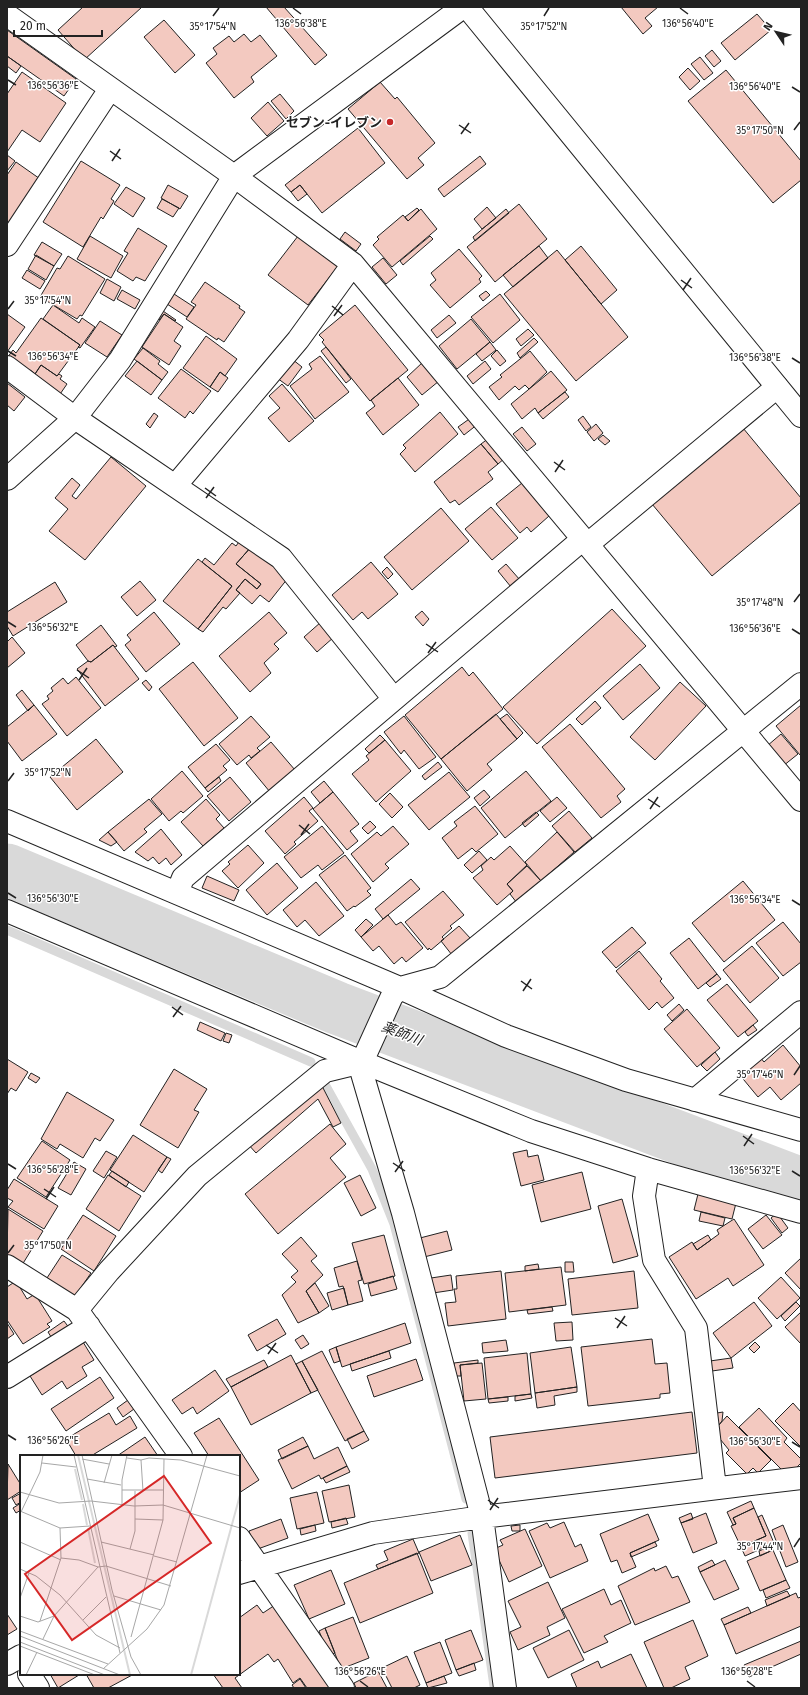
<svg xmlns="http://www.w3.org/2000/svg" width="808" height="1695" font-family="'Fira Sans','Noto Sans JP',sans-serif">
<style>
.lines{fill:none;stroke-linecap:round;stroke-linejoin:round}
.stream{stroke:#d9d9d9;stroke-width:9}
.river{stroke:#d9d9d9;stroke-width:53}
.building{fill:#f3c9c0;stroke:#222}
.street-casing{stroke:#222;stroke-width:24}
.secondary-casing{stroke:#222;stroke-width:24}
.street{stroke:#fff;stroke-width:22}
.secondary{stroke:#fff;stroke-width:22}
.ticks{fill:none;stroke:#222;stroke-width:1.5}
.poi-dot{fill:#c62828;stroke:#fff;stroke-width:1.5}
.labels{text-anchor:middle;stroke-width:3;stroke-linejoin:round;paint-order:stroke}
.poi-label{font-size:13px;font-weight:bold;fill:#222;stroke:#fff;text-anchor:end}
.water-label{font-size:14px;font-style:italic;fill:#222;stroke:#fff}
.inset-river{fill:none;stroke:#d9d9d9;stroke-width:2}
.inset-road{fill:none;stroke:#a7a7a7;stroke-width:1}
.view{fill:#d62828;fill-opacity:0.15;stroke:#d62828;stroke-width:2}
.inset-edge{fill:none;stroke:#222;stroke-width:2}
.ticks-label{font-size:10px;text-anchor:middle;fill:#222;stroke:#fff;stroke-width:3;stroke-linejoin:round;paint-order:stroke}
</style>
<rect width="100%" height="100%" fill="#fff"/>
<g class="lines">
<path class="stream" d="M7,930l304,132
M322,1079l50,90 22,55 72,275
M472,1533l22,153"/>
<path class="river" d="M7,870l330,138 464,176"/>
</g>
<path class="building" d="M83,7h59l-58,53 -26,-30z
M266,7h18l43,48 -12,10z
M621,7h37l-13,11 7,8 -9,8z
M757,14l14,16 -36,30 -14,-17z
M164,20l31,35 -20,18 -31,-36z
M7,30l69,49 -12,17 -57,-40z
M244,34l7,8 9,-7 17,21 -26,21 3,5 -20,16 -28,-35 11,-9 -4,-6 16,-12 5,6z
M712,50l9,11 -7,6 -9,-11z
M7,56l14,10 -5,7 -9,-7z
M700,57l13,16 -9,7 -13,-16z
M688,68l12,13 -10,9 -11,-13z
M726,70l75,91v19l-28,23 -85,-102z
M22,72l44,31 -26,39 -18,-12 -15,22v-58z
M380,82l15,17 2,-2 38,46 -17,15 6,7 -17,14 -59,-70z
M280,94l14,17 -8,8 -15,-18z
M268,102l16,19 -17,15 -16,-18z
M358,128l27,35 -63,50 -22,-28 -9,7 -6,-7z
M7,155l8,6 -8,10z
M480,156l6,8 -42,33 -6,-8z
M81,161l39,24 -9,14 3,2 -11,18 -2,-2 -18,30 -40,-25z
M16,162l27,19 -36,52v-58z
M168,185l20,11 -8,13 -19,-11z
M300,185l7,9 -9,7 -7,-9z
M126,187l19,11 -12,19 -19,-13z
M162,199l17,9 -6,9 -16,-9z
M519,204l28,35 -52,43 -28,-35z
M487,207l9,11 -14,11 -8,-10z
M417,208l2,2 -11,11 -3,-4z
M421,209l16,20 -45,38 -19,-22 6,-6 -2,-2 26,-22 5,6z
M506,209l3,4 -34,28 -2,-4z
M138,228l29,18 -22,35 -9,-4 -3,4 -16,-10 11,-18 -4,-2z
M345,232l16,12 -5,7 -16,-12z
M90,236l33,20 -12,22 -34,-19z
M298,236l40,30 -30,39 -40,-30z
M430,236l3,3 -30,26 -3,-4z
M42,242l20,12 -8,12 -20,-11z
M539,246l9,12 -35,29 -10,-12z
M581,246l36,44 -16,14 -36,-44z
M459,249l23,27 -3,3 2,3 -31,26 -20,-23 6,-5 -5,-7z
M557,250l71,87 -52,44 -72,-87z
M36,255l18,11 -8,14 -18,-11z
M68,256l37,23 -23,37 -2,-1 -3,4 -37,-22 17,-29 3,1z
M383,258l14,17 -11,9 -14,-17z
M27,270l18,11 -5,8 -18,-11z
M107,279l14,8 -7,14 -14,-8z
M205,282l35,24 -1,2 6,4 -21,30 -6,-4 -1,2 -31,-21 10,-14 -5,-3z
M122,290l18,10 -5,9 -18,-10z
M486,291l4,4 -7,6 -4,-5z
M174,294l20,13 -7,10 -20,-13z
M500,294l20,26 -27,23 -22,-26z
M53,305l26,18 3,-5 13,9 -15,21 -2,-1 2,-2 -37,-26z
M355,305l53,65 -38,31 -48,-59 2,-2 -5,-5z
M163,311l13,9 -1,1 -11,-7 -5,6 -1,-1z
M7,314l18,13 -18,25z
M164,314l19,13 -9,14 7,5 -12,19 -27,-18z
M449,315l7,8 -19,15 -6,-8z
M41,318l39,27 -23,31 -16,-11 -6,9 -5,-4 -3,5 -20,-17 6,-8 3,3z
M471,319l19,23 -33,27 -18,-23z
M100,321l22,14 -15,22 -22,-14z
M528,329l6,6 -13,11 -5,-7z
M206,336l31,23 -12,17 -5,-4 -10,15 -27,-19z
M534,338l4,4 -18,16 -3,-5z
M490,342l6,8 -14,11 -6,-7z
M326,347l25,32 -5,4 -25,-32z
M143,348l17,13 -2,3 10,8 -6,8 -28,-21z
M497,350l9,11 -6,5 -9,-10z
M530,351l17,21 -18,17 -4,-4 -6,5 -4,-4 -16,14 -10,-13 13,-10 -2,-2z
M320,356l29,36 -34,27 -25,-33 22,-17 -3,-5z
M292,359l10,8 -14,19 -11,-8z
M137,361l25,19 -11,15 -26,-19z
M485,361l6,8 -18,15 -6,-8z
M423,362l16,19 -17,14 -15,-18z
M41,365l16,11 2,-2 3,2 -2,3 7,5 -11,16 -29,-25 3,-5 5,4z
M181,369l30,22 -18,23 -3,-3 -5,7 -27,-20z
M551,371l16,19 -29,23 -3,-5 -13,11 -11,-15z
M220,372l8,6 -10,14 -8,-5z
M398,378l21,27 -36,30 -17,-22 9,-7 -4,-6z
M7,383l18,14 -11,14 -7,-6z
M282,384l32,37 -25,21 -21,-24 12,-10 -11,-12z
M565,392l4,5 -26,22 -5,-6z
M440,412l18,22 -43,38 -15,-18 6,-6 -3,-3z
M154,413l4,3 -8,12 -4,-4z
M583,416l8,11 -5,4 -8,-11z
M472,417l6,7 -14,11 -6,-8z
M596,424l7,9 -9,8 -7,-9z
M522,427l14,17 -9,7 -14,-17z
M743,428l58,70v4l-89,74 -60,-72z
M603,435l7,6 -5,4 -7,-6z
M489,438l16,20 -7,6 -17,-20z
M481,444l17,20 -10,8 5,7 -34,26 -4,-5 -5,3 -16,-21z
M111,457l35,29 -61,74 -36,-29 19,-22 -13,-11 17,-20 8,7 -8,11 4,3z
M522,483l27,33 -18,16 -4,-5 -7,6 -24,-29z
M491,507l27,31 -26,22 -27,-31z
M441,508l28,33 -57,49 -28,-33z
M241,539l10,8 -15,17 25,20 -4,5 -12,-10 -9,11 4,3 -14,16 -3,-2 -20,25 -5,-3 34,-43 -30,-24 3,-4 9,7 18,-22 4,3z
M251,547l37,31 -19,24 -9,-7 -8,9 -16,-14 9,-11 12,10 4,-5 -25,-20z
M198,559l34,27 -34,43 -35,-28z
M371,562l27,32 -30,25 -6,-7 -9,8 -21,-25z
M506,564l14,16 -9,7 -13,-16z
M387,567l6,7 -5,5 -6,-7z
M140,581l16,19 -19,16 -16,-19z
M55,582l12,20 -54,34 -6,-10v-14z
M612,609l34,37 -109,98 -34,-37z
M422,611l7,8 -6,7 -8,-9z
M154,612l26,32 -34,28 -21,-27 6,-5 -4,-5z
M269,612l18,21 -13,11 5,5 -15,14 7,10 -21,19 -31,-36z
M321,622l13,15 -17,15 -13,-15z
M101,625l16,21 -2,1 -2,-2 -22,17 -3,-1 -12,-16z
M12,637l13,16 -18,15v-26z
M113,645l26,34 -34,27 -28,-37 11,-8 3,1z
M193,662l45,56 -34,28 -45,-57z
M640,664l20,24 -37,32 -20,-24z
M462,667l7,9 4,-4 30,37 -62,50 -36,-44z
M76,677l25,31 -34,28 -25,-32 7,-5 -2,-3 6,-5 -2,-3 12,-10 5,6z
M146,680l6,7 -3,4 -7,-8z
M680,682l26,24 -51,54 -25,-23z
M22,690l12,15 -6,6 -12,-16z
M595,701l6,7 -19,17 -6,-6z
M34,705l23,29 -35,27 -15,-20v-14z
M801,705v49l-1,1 -24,-29z
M496,714l21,25 -30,25 5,6 -25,21 -26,-32z
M507,714l16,19 -6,6 -17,-20z
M251,716l19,21 -13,11 3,3 -9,7 -2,-3 -12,10 -18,-21z
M404,716l32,41 -17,12 -15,-19 -3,4 -17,-22z
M570,724l55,65 -8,7 4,6 -20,16 -59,-71z
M781,734l17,20 -15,12 -16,-20z
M380,735l5,5 -16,13 -4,-4z
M96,739l27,33 -46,38 -27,-33z
M385,740l26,31 -35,31 -24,-28 17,-14 -3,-4z
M271,742l24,28 -25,22 -24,-29z
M216,744l14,16 -7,6 4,4 -22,18 -17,-21z
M438,762l4,5 -17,13 -3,-4z
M182,771l21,25 -20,17 -2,-2 -12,10 -18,-22z
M526,771l25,30 -46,37 -24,-30z
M449,772l21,25 -41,33 -21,-25z
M219,777l2,4 -13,11 -3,-4z
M230,777l21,25 -22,19 -22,-25z
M324,781l9,11 -13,11 -9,-11z
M484,790l6,7 -10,9 -6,-8z
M333,792l26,32 -9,7 8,10 -11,9 -34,-41z
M390,793l13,14 -11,11 -13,-14z
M304,797l9,11 -4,3 9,10 -24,21 2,2 -11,10 -20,-23z
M557,797l10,11 -17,14 -10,-11z
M149,799l13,15 -18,15 3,3 -23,19 -16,-19z
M206,799l14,16 -4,4 8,9 -21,18 -22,-24z
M475,806l23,28 -22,18 -4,-4 -14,11 -16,-21 15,-12 -3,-4z
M569,811l23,27 -17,14 -23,-26z
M536,812l3,3 -14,12 -3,-4z
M370,821l6,6 -8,7 -6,-6z
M322,826l22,27 -22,17 -4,-5 -17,13 -17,-21z
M393,826l16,18 -24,20 4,4 -16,14 -22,-28 26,-22 4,4z
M161,829l21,26 -11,10 -5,-7 -7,6 -6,-7 -5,4 -13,-9z
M108,832l9,10 -6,4 -12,-6z
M557,832l17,20 -33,29 -16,-19z
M248,845l16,18 -26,25 -16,-17 8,-7 -2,-2z
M510,846l17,19 -20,19 6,7 -16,14 -24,-27 10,-8 -2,-4 10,-9 3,3z
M479,851l8,9 -15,13 -8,-8z
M345,855l26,33 -4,3 4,4 -16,12 -1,-1 -7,5 -28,-36z
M277,863l21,25 -31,27 -21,-25z
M527,866l15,16 -25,21 -7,-9 3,-3 -6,-7z
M207,876l32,14 -5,11 -32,-13z
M411,879l9,10 -37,30 -8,-10z
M743,881l32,39 -51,42 -32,-39z
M316,882l28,34 -25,20 -14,-16 -8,7 -14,-17z
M443,891l21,24 -14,11 2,2 -10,9 2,2 -13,11 -2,-2 -1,2 -23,-28z
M388,915l8,10 5,-3 22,26 -17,14 -4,-5 -8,7 -15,-18 -6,5 -12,-14z
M366,919l7,6 -12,12 -6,-7z
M783,922l18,22v18l-18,14 -27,-33z
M459,926l12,13 -19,16 -11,-14z
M632,927l14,16 -30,25 -14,-16z
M689,938l28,36 -19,15 -28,-36z
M752,946l27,32 -29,25 -27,-33z
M639,951l23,28 -2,2 14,17 -12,10 -5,-6 -8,8 -33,-39z
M717,974l4,5 -11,8 -4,-4z
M727,984l31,37 -20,16 -31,-37z
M679,1004l5,6 -12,11 -5,-6z
M687,1009l33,39 -23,19 -33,-38z
M200,1022l25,11 -4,8 -24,-11z
M753,1025l4,5 -9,6 -3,-4z
M226,1033l6,2 -3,8 -6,-2z
M783,1045l18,22v16l-20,17 -11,-13 -12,10 -19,-23 21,-17 4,5z
M715,1052l5,7 -13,12 -6,-6z
M7,1059l21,13 -12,19 -5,-3 -4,6z
M174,1069l33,20 -13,21 5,2 -21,36 -38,-23z
M31,1073l9,5 -4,5 -8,-5z
M321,1084l20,39 -8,4 -15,-28 -62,54 -9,-10z
M67,1092l47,28 -14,21 -5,-3 -12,20 -23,-14 -3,5 -16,-10z
M330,1124l16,20 -16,14 16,19 -68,57 -33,-40z
M133,1135l34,22 -23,35 -34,-22z
M42,1141l28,19 -24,37 -29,-19z
M527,1150l1,7 10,-2 6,25 -23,6 -8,-33z
M106,1151l11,6 -13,21 -11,-7z
M167,1157l4,2 -9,14 -4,-3z
M74,1162l12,7 -15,26 -13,-7z
M112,1171l17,11 -3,5 -17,-12z
M582,1172l9,37 -50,13 -9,-37z
M108,1175l33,21 -22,35 -33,-22z
M360,1175l16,33 -15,8 -17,-33z
M14,1179l44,27 -14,23 -36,-22 5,-6 -6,-3v-8z
M698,1194l38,9 -4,16 -38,-9z
M622,1199l16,57 -25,7 -15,-57z
M8,1209l35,22 -21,34 -15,-9z
M701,1212l24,6 -2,8 -24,-5z
M777,1213l11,15 -6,5 -11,-15z
M83,1215l33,21 -22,35 -33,-22z
M766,1215l16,20 -19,14 -15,-20z
M734,1219l30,46 -31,21 -5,-8 -32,21 -27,-42 23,-15 5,8 22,-16 -2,-4z
M447,1231l5,19 -28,7 -4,-19z
M384,1235l11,41 -31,8 -12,-41z
M708,1235l3,5 -14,10 -4,-6z
M301,1237l16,19 -6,5 12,14 -17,16 13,22 -21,10 -16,-28 14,-13 -5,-5 7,-6 -16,-17z
M62,1255l29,18 -18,26 -28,-18z
M801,1258v32l-16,-17z
M357,1261l5,19 -4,1 5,20 -15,4 -5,-19 -4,1 -5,-19z
M565,1262h8l1,10h-9z
M538,1264l1,5 -14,2v-5z
M561,1267l5,38 -57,7 -4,-39z
M501,1271l5,48 -58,7 -3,-23 11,-1 -2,-13h3l-1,-13z
M634,1271l4,37 -66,7 -4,-36z
M451,1275l2,15 -20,3 -2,-15z
M393,1276l4,13 -26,7 -3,-12z
M781,1277l19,21 -23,21 -19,-21z
M16,1281l11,18 8,-5 17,27 -5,3 3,3 -27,17 -16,-24v-33z
M315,1283l14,23 -10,7 -13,-22z
M344,1288l4,17 -16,5 -5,-17z
M754,1302l18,24 -41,32 -18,-25z
M796,1302l4,4 -15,15 -4,-5z
M552,1307l1,4 -25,3 -1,-4z
M801,1312v32l-16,-17z
M277,1319l9,15 -29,17 -9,-16z
M64,1321l6,8 -17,11 -5,-8z
M572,1322l1,18 -17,1 -2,-18z
M7,1323l7,11 -7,5z
M405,1323l6,20 -69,24 -6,-20z
M303,1335l6,9 -8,5 -6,-9z
M652,1339l3,25 12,-1 3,30 -10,1v4l-72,8 -7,-59z
M506,1340l2,11 -25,2 -1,-10z
M83,1342l11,18 -12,7 5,9 -20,13 -5,-8 -20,14 -12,-19z
M755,1342l5,5 -6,6 -5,-5z
M336,1347l4,14 -6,2 -5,-13z
M571,1347l6,40 -42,6 -5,-40z
M322,1351l42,80 -19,10 -43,-80z
M389,1351l2,7 -39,13 -2,-7z
M527,1353l4,41 -43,5 -4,-41z
M291,1355l20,38 -60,32 -20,-38z
M731,1358l2,10 -21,3 -2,-10z
M416,1359l7,21 -49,17 -7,-21z
M264,1360l4,7 -37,20 -5,-8z
M478,1360v3l-18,2 1,11h-6l-1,-13z
M302,1361l16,29 -7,3 -15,-29z
M482,1363l4,36 -22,2 -4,-36z
M215,1370l14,21 -32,23 -4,-7 -11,7 -10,-14z
M100,1377l14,21 -48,33 -15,-22z
M577,1387v5l-23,4 1,9 -18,3 -2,-15z
M531,1394l1,4 -17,3v-5z
M508,1397v4l-19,2 -1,-4z
M128,1400l6,9 -11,8 -6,-9z
M793,1403l8,9v35l-26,-26z
M759,1408l28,30 -3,4 17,17v4l-6,6 -13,1 -43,-43z
M692,1412l5,41 -202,25 -5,-41z
M723,1412l-1,9 -4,5 -1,-13z
M109,1413l7,12 14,-9 7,12 -46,28h-15l-10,-17z
M727,1416l44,44 -13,13 -5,-5 -6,6 -21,-21 3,-3 -9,-11 -2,-13z
M219,1418l40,62 -20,13v-37h-30l-15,-23z
M364,1431l5,9 -17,9 -5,-10z
M145,1437l13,19h-41z
M303,1437l5,9 -26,13 -4,-9z
M308,1446l6,13 24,-12 9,19 -26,13 -2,-4 -27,14 -14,-29z
M8,1464l13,21v6l-14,9z
M347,1466l3,6 -24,11 -3,-5z
M349,1485l6,32 -26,5 -7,-31z
M317,1492l7,31 -27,6 -7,-31z
M21,1493v9l-5,3 -4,-7z
M751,1501l3,7 -21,10 3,6 -3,1 -6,-13z
M21,1503v7l-5,3 -3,-5z
M754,1508l12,28 -25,11 -10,-21 5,-2 -3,-6z
M691,1513l2,6 -12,4 -2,-5z
M706,1513l11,30 -24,10 -12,-30z
M648,1514l11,26 -29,13 6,14 -14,6 -5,-13 -6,2 -11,-28z
M762,1515l12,28 -29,13 -4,-9 25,-11 -8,-19z
M346,1518l2,6 -16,4 -1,-6z
M281,1519l7,19 -33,12 -6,-19z
M564,1522l11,25 6,-3 7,17 -38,17 -21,-47 18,-8 3,5z
M315,1525l1,6 -15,4 -1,-6z
M520,1525v6h-8l-1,-5z
M783,1525l15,37 -12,5 -14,-37z
M525,1529l17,37 -33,16 -15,-33 9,-4 -3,-5z
M460,1535l12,30 -41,16 -12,-29z
M413,1539l6,14 -41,16 -2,-4 12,-5 -4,-9z
M655,1542l2,4 -26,11 -1,-4z
M771,1546l2,4 -13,6 -1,-5z
M773,1550l13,30 -26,11 -13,-30z
M417,1553l16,40 -73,30 -16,-40z
M712,1560l3,5 -15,7 -2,-5z
M725,1560l14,29 -25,11 -14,-28z
M666,1566l6,12 6,-2 12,26 -55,23 -17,-39 36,-18 1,3z
M331,1570l14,34 -36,15 -15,-34z
M786,1580l4,8 -24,10 -3,-8z
M548,1582l17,36 -18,9 3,8 -32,15 -8,-18 11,-5 -13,-26z
M604,1589l7,16 10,-5 10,23 -27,13 4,6 -24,11 -22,-44z
M787,1591l3,5 -23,10 -2,-6z
M796,1593l2,5 3,-1v29l-65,28 -12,-29z
M278,1603l58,85h-29l-7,-10 -7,5 -15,-24 -4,3 -6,-8 -33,24 7,10h-19l-10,-14h26v-56l18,-13 6,8z
M748,1607l3,6 -27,12 -3,-6z
M7,1614l10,15 -10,6z
M353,1617l16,41 -28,11 -16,-41z
M693,1620l15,36 -23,11 5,12 -19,9h-7l-20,-46z
M325,1628l10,25 -6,2 -10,-24z
M471,1630l12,30 -27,10 -11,-30z
M569,1630l15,30 -36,18 -15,-30z
M801,1641v13l-52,23 -5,-12z
M440,1642l12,31 -26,10 -12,-31z
M631,1654l16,34h-70l-6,-14 27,-13 3,7z
M407,1656l13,29 -6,3h-22l-10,-20z
M474,1663l2,7 -17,6 -3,-6z
M378,1671l9,17h-31l-2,-5z
M50,1674h29v1l-21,13z
M86,1674h48l-26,14h-14z
M444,1676l3,7 -19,5 -2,-5z
M300,1679l6,9h-12l-2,-3z"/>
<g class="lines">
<defs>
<path id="street" d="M7,15l227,161 119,88 448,536
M7,245l103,-156
M7,367l68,51 206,140 113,141
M7,479l68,-61 45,-58 114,-184 229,-169
M175,486l123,-146 55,-76
M588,544l189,-157
M7,821l393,167 106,48 120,44 175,50
M177,893l6,-15 400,-339
M7,911l355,151 169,69 117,38 153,43
M362,1062l30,-66 8,-8 40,-11 361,-293
M359,1063l44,150 79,304 23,171
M695,1100l106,-88
M648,1169l-4,27 10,64 42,68 19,160
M7,1266l70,44 104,146
M77,1310l32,-39 88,-95 128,-105 37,-9
M7,1377l82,-51
M239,1538l104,150
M239,1573l134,-40 109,-16 319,-39
M7,1664l14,-8
M29,1674l9,14"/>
<path id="secondary" d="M467,7l334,409"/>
</defs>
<use href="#street" class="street-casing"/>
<use href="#secondary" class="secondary-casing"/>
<use href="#street" class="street"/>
<use href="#secondary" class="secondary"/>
</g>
<path class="ticks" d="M293,8l8,6M680,8l8,6M213,16l6,-8M544,16l5,-8M8,80l8,5M792,87l8,5M459,125l12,8M794,130l6,-8M461,134l8,-11M110,151l11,8M112,161l8,-12M681,280l11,8M683,290l8,-12M332,306l11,9M8,309l6,-8M334,316l8,-11M8,351l8,5M792,358l8,5M554,462l11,8M555,472l8,-12M205,488l11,8M206,498l8,-11M794,602l6,-8M8,622l8,5M792,629l8,5M426,644l12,8M428,653l8,-11M77,670l12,8M79,680l8,-12M8,781l6,-8M648,799l12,8M650,809l8,-12M299,825l11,9M301,835l8,-11M8,893l8,5M792,900l8,5M521,981l11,8M523,991l8,-12M172,1007l11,8M173,1017l8,-11M794,1075l6,-9M743,1136l11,8M744,1146l8,-12M393,1163l12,8M8,1164l8,5M792,1171l8,5M395,1172l8,-11M44,1189l12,8M46,1199l8,-12M8,1253l6,-8M615,1318l12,8M617,1328l8,-12M266,1345l12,8M268,1354l8,-11M8,1435l8,5M792,1442l8,5M488,1500l11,8M490,1510l8,-12M794,1547l6,-9M360,1681l8,6M747,1681l8,6"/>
<circle class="poi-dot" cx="390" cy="122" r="4"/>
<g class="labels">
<g class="poi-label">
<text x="382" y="127">セブン-イレブン</text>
</g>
<g class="water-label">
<text transform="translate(402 1033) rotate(21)" y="5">薬師川</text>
</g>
</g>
<g transform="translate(20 1455)">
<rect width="220" height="220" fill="#fff"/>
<path class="inset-river" d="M58,0l52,220M55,14l7,31M63,49l4,21M68,73l7,35M171,220l49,-180"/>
<path class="inset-road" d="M54,0l46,198M62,0l30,135 19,67 10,18M107,3l14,2M62,4l27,5M22,8l34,4M67,24l34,6M84,28l8,-28M102,35h42M123,36l-2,-31 8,-2 32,2 59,16M0,37l39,11 32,-2 43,5 29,-1 77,23M102,49v-24l5,-25M0,56l40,17 30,-2M1,57l19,-40 3,-17M115,64l28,1M0,87l41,18M81,87l53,13M110,94l5,-18v-40M134,101l23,6M41,103l18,2 19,7 8,-1 65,20M0,114l16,7 24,19 36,40 24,13M94,141l47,14M0,143l9,-25M0,161l18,6 16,-6M63,165l23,-23M20,166l21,-63 -1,-30M0,176l88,33M0,181l100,39M111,182l32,-117 1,-61M23,184l11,-23 44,-49M0,187l85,33M0,191l75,29M83,214l44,-40 17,-24 43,-150M6,220l11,-23"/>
<path class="view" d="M144,21l47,67 -139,97 -47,-66z"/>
<rect width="220" height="220" class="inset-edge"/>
</g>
<g class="ticks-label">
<text x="688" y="27">136°56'40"E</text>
<text x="301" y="27">136°56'38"E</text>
<text x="213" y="30">35°17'54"N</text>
<text x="544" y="30">35°17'52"N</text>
<text x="53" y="89">136°56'36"E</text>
<text x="755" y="90">136°56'40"E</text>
<text x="760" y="134">35°17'50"N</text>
<text x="48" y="304">35°17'54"N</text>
<text x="53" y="360">136°56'34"E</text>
<text x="755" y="361">136°56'38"E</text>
<text x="760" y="606">35°17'48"N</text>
<text x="53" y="631">136°56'32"E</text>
<text x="755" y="632">136°56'36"E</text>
<text x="48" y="776">35°17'52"N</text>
<text x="53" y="902">136°56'30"E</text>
<text x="755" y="903">136°56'34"E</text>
<text x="760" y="1078">35°17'46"N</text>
<text x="53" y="1173">136°56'28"E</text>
<text x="755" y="1174">136°56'32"E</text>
<text x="48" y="1249">35°17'50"N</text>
<text x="53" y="1444">136°56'26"E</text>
<text x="755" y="1445">136°56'30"E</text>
<text x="760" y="1550">35°17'44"N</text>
<text x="360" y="1675">136°56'26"E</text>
<text x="747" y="1675">136°56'28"E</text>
</g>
<rect width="808" height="1695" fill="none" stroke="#222222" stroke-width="16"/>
<g transform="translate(776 32) rotate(305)" stroke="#ffffff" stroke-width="3" paint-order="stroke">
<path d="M0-3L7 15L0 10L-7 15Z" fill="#222222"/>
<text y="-6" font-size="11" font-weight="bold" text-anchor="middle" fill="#222222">N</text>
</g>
<path d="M14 30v6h88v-6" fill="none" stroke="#222222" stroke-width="2"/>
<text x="20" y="30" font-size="12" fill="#222222" stroke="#ffffff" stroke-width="3" paint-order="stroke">20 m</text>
</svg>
